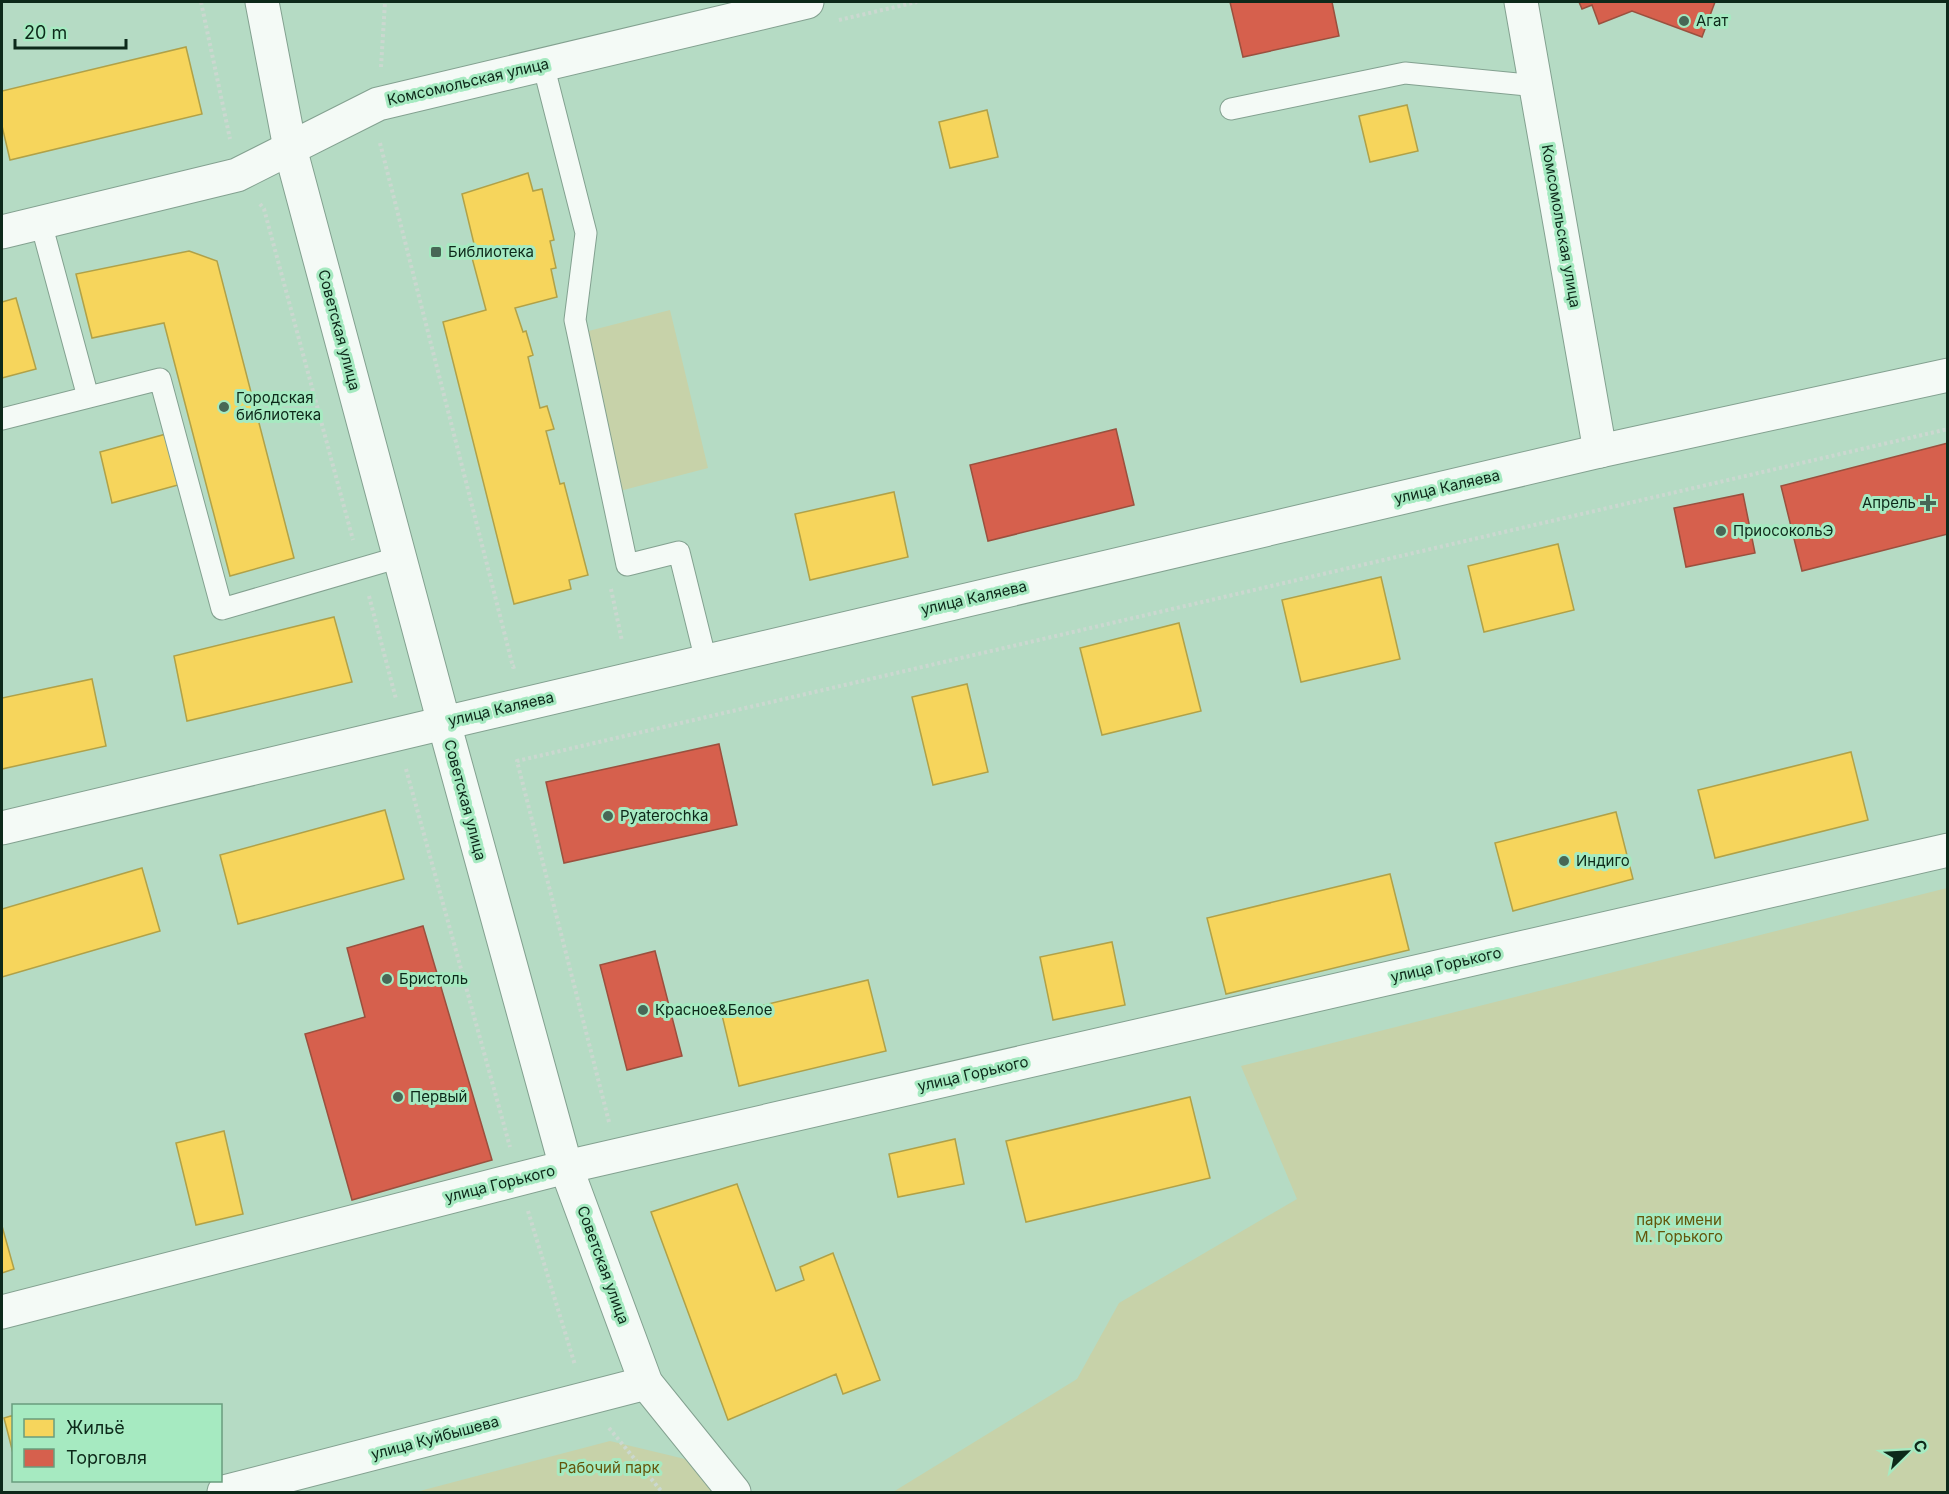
<svg xmlns="http://www.w3.org/2000/svg" width="1949" height="1494" font-family="Inter,sans-serif">
<style>
.green{fill:#c7d2a9}
.homes{fill:#f6d55c;stroke:#b0a148;stroke-width:1.5}
.shops{fill:#d6604d;stroke:#9a503e;stroke-width:1.5}
.lines{fill:none;stroke-linecap:round;stroke-linejoin:round}
.service-casing{stroke:#83a190;stroke-width:23}
.minor-casing{stroke:#83a190;stroke-width:35}
.tertiary-casing{stroke:#83a190;stroke-width:35}
.secondary-casing{stroke:#83a190;stroke-width:35}
.path{stroke:#cbd8d0;stroke-width:4;stroke-dasharray:3 3;stroke-linecap:butt}
.service{stroke:#f4faf6;stroke-width:21}
.minor{stroke:#f4faf6;stroke-width:33}
.tertiary{stroke:#f4faf6;stroke-width:33}
.secondary{stroke:#f4faf6;stroke-width:33}
.poi-dot{fill:#486756;stroke:#a6eac1;stroke-width:2}
.labels{text-anchor:middle;stroke-width:6;stroke-linejoin:round;paint-order:stroke}
.poi-label{font-size:15px;fill:#0d291a;stroke:#a6eac1;text-anchor:start}
.street-label{font-size:15px;fill:#0d291a;stroke:#a6eac1}
.park-label{font-size:15px;fill:#64560b;stroke:#a6eac1}
</style>
<rect width="100%" height="100%" fill="#b5dbc4"/>
<path class="green" d="M670,310l38,158 -96,25 -35,-159z
M1947,888v604h-1054l184,-113 42,-76 178,-104 -56,-133z
M610,1441l75,18 31,33h-300z"/>
<path class="homes" d="M186,47l16,67 -192,46 -8,-34v-35z
M1407,105l11,46 -48,11 -11,-46z
M987,110l11,47 -48,11 -11,-46z
M528,173l5,18 9,-2 12,51 -4,1 6,27 -5,1 6,28 -42,11 8,24 3,-1 7,24 -5,2 12,51 7,-2 7,23 -8,2 14,53 4,-1 24,92 -19,5 2,9 -57,15 -71,-282 43,-12 -15,-56 5,-2 -14,-58z
M189,251l28,10 77,297 -64,18 -66,-253 -72,15 -16,-64z
M16,298l20,71 -34,9v-76z
M166,434l12,51 -66,18 -12,-51z
M894,492l14,65 -98,23 -15,-66z
M1558,544l16,66 -90,22 -16,-66z
M1381,577l19,82 -99,23 -19,-82z
M334,617l18,65 -165,39 -13,-65z
M1179,623l22,88 -99,24 -22,-87z
M92,679l14,67 -104,23v-71z
M967,684l21,88 -55,13 -21,-88z
M1851,752l17,68 -153,38 -17,-68z
M385,810l19,69 -166,45 -18,-69z
M1616,812l17,67 -120,32 -18,-68z
M142,868l18,63 -158,46v-68z
M1390,874l19,76 -183,44 -19,-76z
M1112,942l13,63 -72,15 -13,-63z
M868,980l18,71 -147,35 -17,-71z
M1190,1097l20,81 -184,44 -20,-81z
M224,1131l19,83 -47,11 -20,-82z
M955,1139l9,45 -66,13 -9,-43z
M737,1184l39,107 28,-11 -4,-13 33,-14 47,127 -37,14 -7,-20 -108,46 -77,-208z
M2,1226l12,43 -12,4z
M14,1415v42l-10,-39z"/>
<path class="shops" d="M1230,2h102l7,34 -96,21z
M1579,2h136l-13,35 -70,-26 -33,13 -7,-19 -10,4z
M1116,429l18,76 -146,36 -18,-76z
M1948,443v91l-146,37 -21,-85z
M1743,494l12,59 -69,14 -12,-59z
M719,744l18,81 -173,38 -18,-81z
M423,926l69,234 -140,40 -47,-166 60,-17 -18,-69z
M655,951l27,105 -55,14 -27,-105z"/>
<g class="lines">
<defs>
<path id="service" d="M543,64l43,169 -11,87 52,245 52,-13 27,109
M1231,109l174,-36 132,13
M41,223l47,174
M2,419l158,-40 62,230 178,-52"/>
<path id="minor" d="M1521,2l79,449
M2,232l235,-57 141,-71 429,-102
M2,828l442,-105
M2,1312l564,-145 1382,-317
M224,1492l422,-109"/>
<path id="tertiary" d="M444,723l122,444 80,216 88,109"/>
<path id="secondary" d="M262,2l28,146 154,575 1156,-272 348,-76"/>
</defs>
<use href="#service" class="service-casing"/>
<use href="#minor" class="minor-casing"/>
<use href="#tertiary" class="tertiary-casing"/>
<use href="#secondary" class="secondary-casing"/>
<path class="path" d="M201,2l29,137
M839,20l78,-18
M381,67l4,-65
M380,143l133,524 3,-1
M260,204l4,5 89,331
M611,589l11,52
M369,596l27,103
M406,769l104,378
M609,1122l-92,-361 1431,-332
M528,1211l47,154
M609,1428l53,64"/>
<use href="#service" class="service"/>
<use href="#minor" class="minor"/>
<use href="#tertiary" class="tertiary"/>
<use href="#secondary" class="secondary"/>
</g>
<g class="poi-dot">
<circle cx="1684" cy="21" r="6"/>
<rect x="430" y="246" width="12" height="12" rx="3"/>
<circle cx="224" cy="407" r="6"/>
<path d="M1925 494h6v6h6v6h-6v6h-6v-6h-6v-6h6z"/>
<circle cx="1721" cy="531" r="6"/>
<circle cx="608" cy="816" r="6"/>
<circle cx="1564" cy="861" r="6"/>
<circle cx="387" cy="979" r="6"/>
<circle cx="643" cy="1010" r="6"/>
<circle cx="398" cy="1097" r="6"/>
</g>
<g class="labels">
<g class="poi-label">
<text x="1696" y="26">Агат</text>
<text x="448" y="257">Библиотека</text>
<text x="236" y="403">Городская<tspan x="236" dy="17">библиотека</tspan></text>
<text x="1916" y="508" text-anchor="end">Апрель</text>
<text x="1733" y="536">ПриосокольЭ</text>
<text x="620" y="821">Pyaterochka</text>
<text x="1576" y="866">Индиго</text>
<text x="399" y="984">Бристоль</text>
<text x="655" y="1015">Красное&amp;Белое</text>
<text x="410" y="1102">Первый</text>
</g>
<g class="street-label">
<text transform="translate(468 82) rotate(-13)" y="5">Комсомольская улица</text>
<text transform="translate(1561 226) rotate(80)" y="5">Комсомольская улица</text>
<text transform="translate(339 330) rotate(75)" y="5">Советская улица</text>
<text transform="translate(1447 487) rotate(-13)" y="5">улица Каляева</text>
<text transform="translate(974 598) rotate(-13)" y="5">улица Каляева</text>
<text transform="translate(501 709) rotate(-13)" y="5">улица Каляева</text>
<text transform="translate(465 800) rotate(75)" y="5">Советская улица</text>
<text transform="translate(1446 965) rotate(-13)" y="5">улица Горького</text>
<text transform="translate(973 1074) rotate(-13)" y="5">улица Горького</text>
<text transform="translate(500 1184) rotate(-14)" y="5">улица Горького</text>
<text transform="translate(603 1265) rotate(70)" y="5">Советская улица</text>
<text transform="translate(435 1438) rotate(-15)" y="5">улица Куйбышева</text>
</g>
<g class="park-label">
<text x="1679" y="1225">парк имени<tspan x="1679" dy="17">М. Горького</tspan></text>
<text x="609" y="1473">Рабочий парк</text>
</g>
</g>
<rect width="1949" height="1494" fill="none" stroke="#0d291a" stroke-width="6"/>
<rect x="12" y="1404" width="210" height="78" fill="#a6eac1" stroke="#699d7e" stroke-width="1.5"/>
<rect x="24" y="1419" width="30" height="18" fill="#f6d55c" stroke="#699d7e" stroke-width="1.5"/>
<text x="66" y="1434" font-size="18" fill="#0d291a">Жильё</text>
<rect x="24" y="1449" width="30" height="18" fill="#d6604d" stroke="#699d7e" stroke-width="1.5"/>
<text x="66" y="1464" font-size="18" fill="#0d291a">Торговля</text>
<g transform="translate(1907 1452) rotate(66)" stroke="#a6eac1" stroke-width="4.5" paint-order="stroke">
<path d="M0-4.5L10 22L0 15L-10 22Z" fill="#0d291a"/>
<text y="-9" font-size="16" font-weight="bold" text-anchor="middle" fill="#0d291a">С</text>
</g>
<path d="M15 39v9h111v-9" fill="none" stroke="#0d291a" stroke-width="3"/>
<text x="24" y="39" font-size="18" fill="#0d291a" stroke="#a6eac1" stroke-width="4.5" paint-order="stroke">20 m</text>
</svg>
